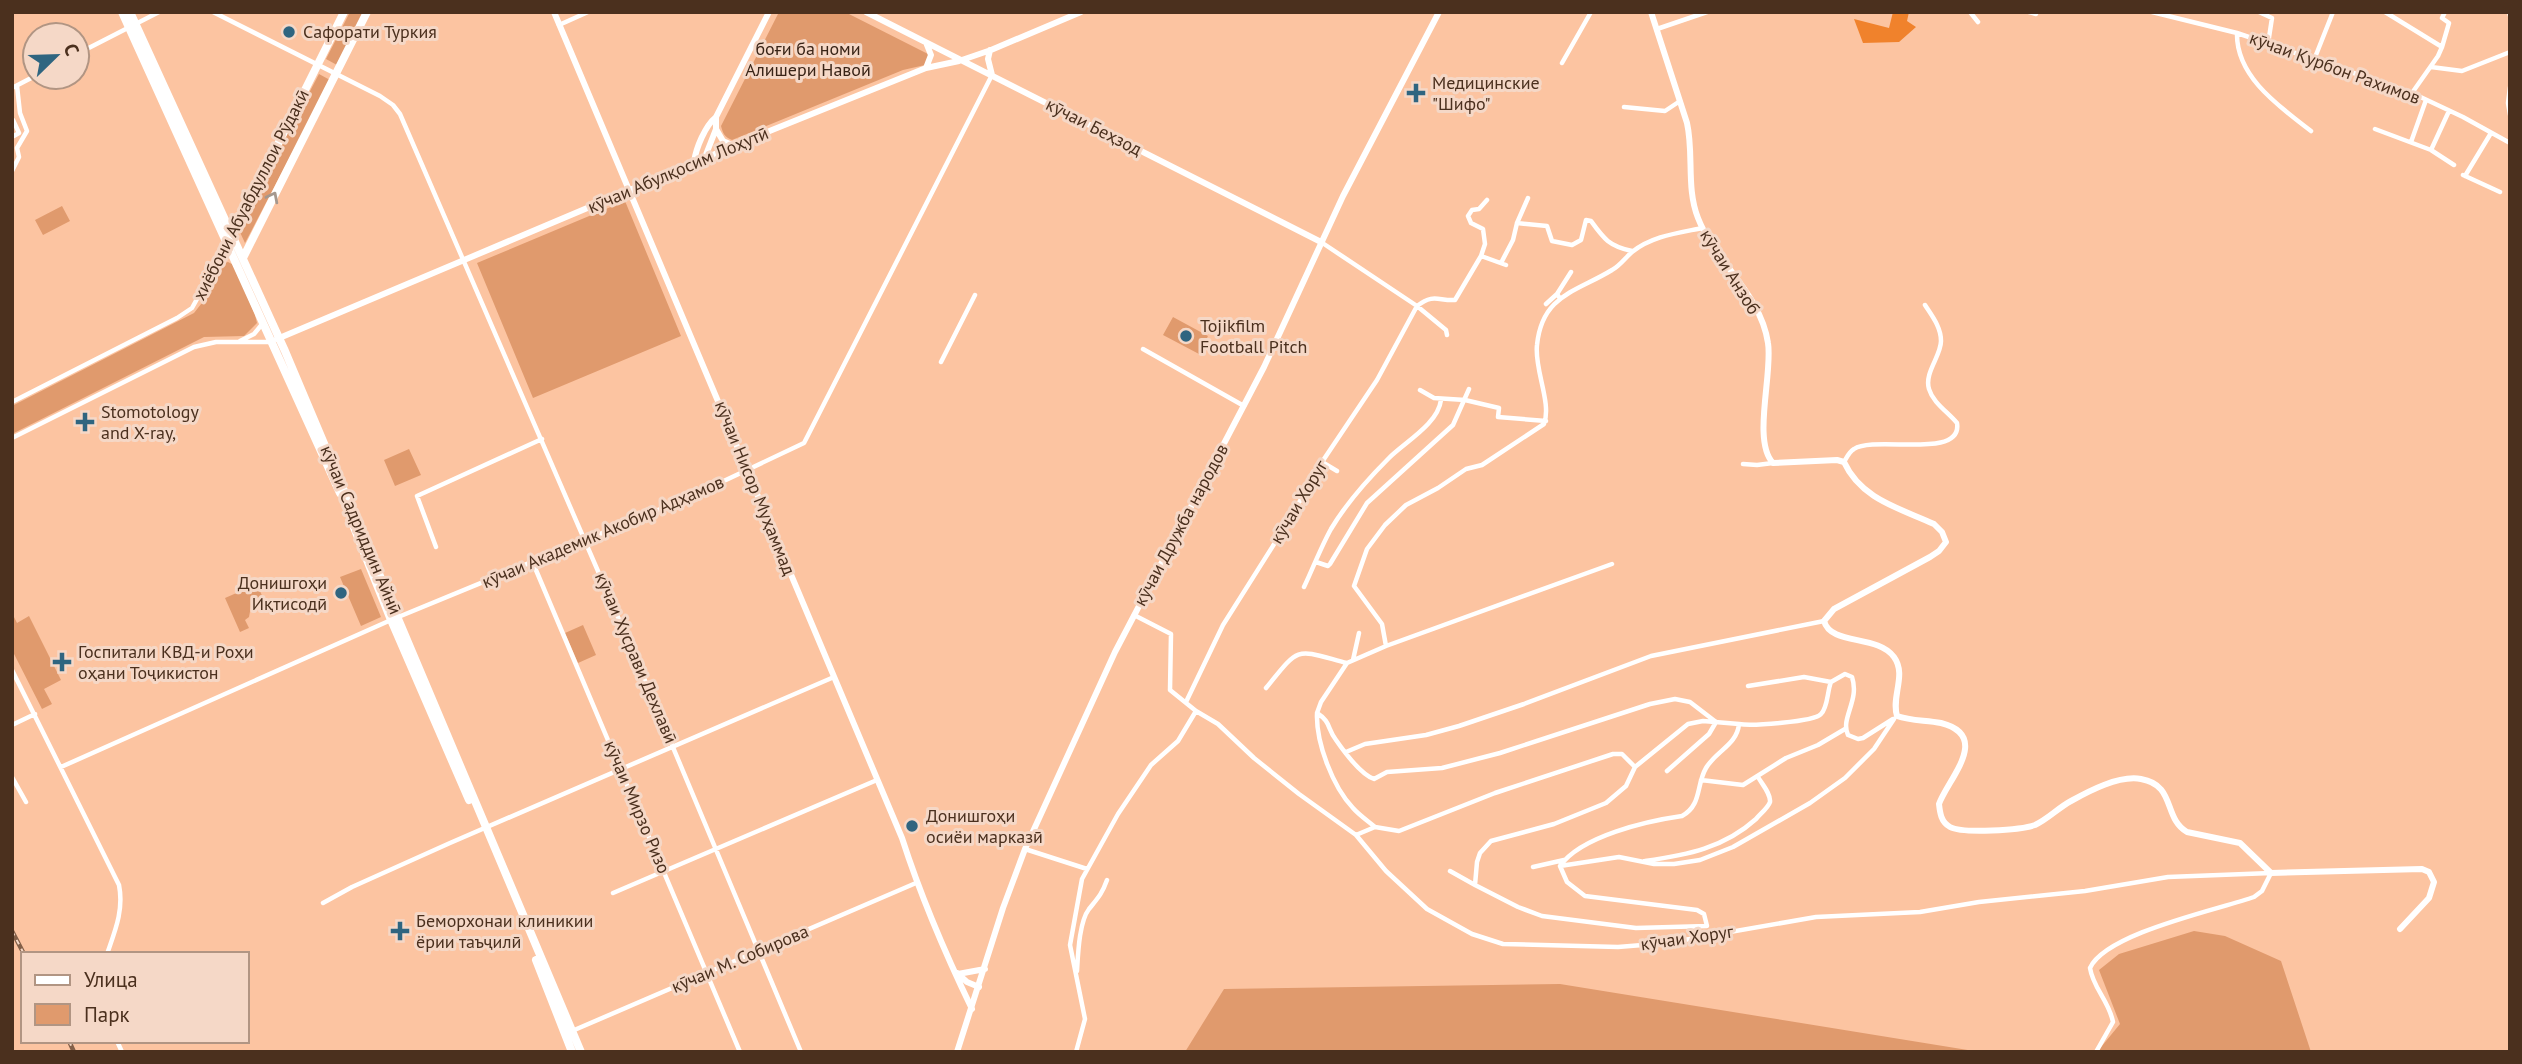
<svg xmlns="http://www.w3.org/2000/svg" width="2522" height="1064" font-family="'PT Sans',sans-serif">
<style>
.green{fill:#e09a6d}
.forest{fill:#f0822c}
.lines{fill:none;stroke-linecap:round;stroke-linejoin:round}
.minor{stroke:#fff;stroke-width:4.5}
.tertiary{stroke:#fff;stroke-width:6}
.secondary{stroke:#fff;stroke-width:6}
.trunk{stroke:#fff;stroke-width:8}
.rail-casing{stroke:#846048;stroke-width:4.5}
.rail{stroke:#f5d8c7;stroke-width:2;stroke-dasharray:5;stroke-linecap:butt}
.oneway{stroke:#a5988e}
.poi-dot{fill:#2f6580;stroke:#f5d8c7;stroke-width:2.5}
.labels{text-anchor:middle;stroke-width:6;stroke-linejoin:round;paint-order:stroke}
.poi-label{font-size:18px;fill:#4b301e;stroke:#f5d8c7;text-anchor:start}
.park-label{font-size:18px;fill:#392417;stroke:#f5d8c7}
.street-label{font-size:18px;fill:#4b301e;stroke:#f5d8c7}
</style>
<rect width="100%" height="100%" fill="#fcc4a1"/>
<path class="green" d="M350,12h14l-27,53 -11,-6z
M779,12h66l83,42 1,4 -4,7 -22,5 -171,70c-8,-3 -9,-7 -11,-14z
M319,74l11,6 -85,163 -7,-15z
M625,201l56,135 -148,62 -56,-135z
M62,206l8,15 -27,14 -8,-15z
M228,262l6,3 21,50 2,8 -13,13 -40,1 -192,97v-28l182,-93 11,-14 15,-35z
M1173,317l35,19 -9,18 -36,-19z
M409,449l12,26 -26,11 -11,-26z
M361,569l20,48 -20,9 -21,-49z
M257,584l6,14 -12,8 -2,11 -4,3 4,8 -9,4 -15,-34z
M12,613l5,10 12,-7 32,64 -17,9 8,15 -10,5 -30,-59z
M583,625l13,30 -18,8 -13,-30z
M2194,931l31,5 56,25 30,91h-214l23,-28 -21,-54 20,-16z
M1560,984l420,68h-795l39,-63z"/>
<path class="forest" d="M1893,12h16l-2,9 9,6 -17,15 -36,1 -9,-24 35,9z"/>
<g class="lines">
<path class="minor" d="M213,12l167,84 13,9 7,9 230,531 171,407
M1970,12l8,10
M2029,12l7,2
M2152,12l85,21 175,60 51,24 47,26
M2259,12l13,6 -4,26
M2385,12l57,35 -4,9 -26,37
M2509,12l1,4
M559,25l29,-13
M1657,29l50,-17
M2237,33c-1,44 43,74 74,98
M2442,47l7,-24 -7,-5 3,-6
M77,54l82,-42
M2314,60l19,-48
M1562,63l29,-51
M2431,67l31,4 48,-19
M2510,87l-2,16 2,12
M12,88l23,-12
M1624,107l41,4 15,-10
M2375,129l56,21 18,-39
M12,137l7,-4 -6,-13
M2411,142l15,-42
M2431,150l23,15
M12,171l7,-14 -2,-9 10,-17 -7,-18 -3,-27
M2463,175l37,17
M2465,176l26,-43
M1517,223l11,-25
M1321,242l96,64 29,24 1,5
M1481,256l4,-12 -2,-15 -12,-6 -3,-7 4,-6 7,-1 8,-9
M1501,263l12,-23 4,-17 30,3 5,15 20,4 9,-5 5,-20 5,1c13,18 18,25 41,30
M1559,297l-2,-3 14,-22
M1546,304l11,-10
M240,341l14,-7 9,-11
M1143,349l101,57
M941,362l34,-67
M1420,390l14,8 31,2 34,8 -1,9 48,4
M12,402l165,-84 15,-10 36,-65
M12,438l182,-91 22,-5h56
M1322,462l15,9
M1844,462c3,-5 5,-10 10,-13 21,-14 109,11 103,-26 -9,-11 -24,-20 -28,-34 -5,-16 12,-33 12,-48 0,-14 -9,-25 -16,-36
M1743,464l14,1 16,-2
M436,547l-19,-51 125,-57
M1316,562l12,4 2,-2 37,-61 86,-78 16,-36
M533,563l207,489
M1612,564l-226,82 -39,17 -26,39 -4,11c14,9 10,15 19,27 9,13 24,34 38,39l13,-7 55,-4 58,-15 150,-49 25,-5 15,3 26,20 -7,12 -42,37
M1304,587c9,-19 17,-40 27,-58 16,-27 36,-49 58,-71 16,-16 49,-34 52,-58
M1134,615l37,19 -1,56 26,21 22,13 36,34 45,36 57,41 30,36 41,38 45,25 31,10 115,3 49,-4 149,-26 104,-5 59,-10 106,-11 83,-14 103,-4 -9,18 -8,6c-37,13 -148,36 -164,71 3,20 19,33 23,54l-17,30
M1386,646l-4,-22 -28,-38 13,-37 18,-24 21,-20 32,-17 28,-19 16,-4 62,-41c8,-21 -10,-55 -7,-79 5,-50 39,-53 75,-75 8,-4 13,-12 20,-18 20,-16 46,-19 70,-24
M1353,660l6,-27
M12,670l107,215c5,25 -4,46 -12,69
M1748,686l56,-9 27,5
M1266,688c35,-43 28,-39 81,-25
M1186,702l37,-77 65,-103 34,-60 55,-82 40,-74c17,-13 21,-5 38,-6l26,-44 25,9
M1317,714c-1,29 16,73 36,94 6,7 15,13 22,19
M1739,724c12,2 75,-2 82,-10 7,-7 6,-22 10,-32l14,-8 7,3c8,24 -12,41 -4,58l10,4 5,-1 30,-19
M12,725l23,-11
M1346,752l19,-8 61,-9 33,-9 65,-22 127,-48 173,-35
M61,767l330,-147 301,-124 112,-53 188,-368
M12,777l14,25
M1701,780l42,5 43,-27 32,-13 27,-16
M1356,835l19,-8 24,4 96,-38 118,-39h9l13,13 -9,19 -20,17 -52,21 -63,17 -11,12 -3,9 -2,23 -25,-14
M1025,849l62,20
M1645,861c42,-6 79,-13 111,-42 4,-5 12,-11 14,-17 1,-8 -8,-18 -12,-25
M1560,866l59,-9 35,7h20l26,-4 33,-13 77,-44 35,-25 29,-29 20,-30
M1533,867l31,-7
M1475,885l43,22 24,9 94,12 71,-2 -3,-12 -7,-4 -112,-14 -18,-14 -7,-16c21,-30 87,-45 122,-50 20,-11 14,-31 24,-48 10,-17 31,-23 33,-44l-36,-3 -15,3 -53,43
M613,893l264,-113
M323,903l29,-16 98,-44 384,-166
M1077,971c1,-16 2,-49 12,-62 9,-11 13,-15 18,-29
M572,1031l344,-148
M117,1041l5,11
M1076,1052l9,-33 -15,-74 12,-66 36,-65 33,-49 27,-24 18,-30"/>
<path class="tertiary" d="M554,12l348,826c19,59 43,115 70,171
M866,12l455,230
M1651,12l36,111c7,31 -1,65 11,95 17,44 63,76 70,125 5,30 -16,98 5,120l64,-3 7,2c17,37 55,46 90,62l8,8 4,10 -7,9 -9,6 -96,52 -10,12c7,25 53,13 70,36 13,18 -3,39 3,59 14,5 29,4 44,7 51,13 7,56 -2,81 1,9 2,18 11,23 13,7 71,3 85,-2 13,-6 23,-17 36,-24 18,-10 48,-26 70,-22 35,6 22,39 46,53l53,11 31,30 151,-4 7,3 5,10 -5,16 -29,31
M990,50l-2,9 4,16
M926,68l5,-13 -4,-10
M716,129l7,12 11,5
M705,157l11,-28v-12
M694,162c2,-14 11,-36 22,-45l53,-105
M277,339l495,-209 154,-62 33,-7 32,-11 90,-38
M957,973l10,9 12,5"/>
<path class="secondary" d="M958,974l27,-5
M957,1052l46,-144 22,-59 90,-197 149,-285 79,-171 96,-184"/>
<path class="trunk" d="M122,12l218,481
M130,12l155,339 296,701
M231,238l113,-226
M243,258l124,-246
M353,525l38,95 78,180
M536,960l36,92"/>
<defs>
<path id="rail" d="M12,931l12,23
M69,1041l5,11"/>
</defs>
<use href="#rail" class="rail-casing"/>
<use href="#rail" class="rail"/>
</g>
<defs><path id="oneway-chevron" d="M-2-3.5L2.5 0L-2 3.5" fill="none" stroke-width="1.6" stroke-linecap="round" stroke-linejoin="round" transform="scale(1.75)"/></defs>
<use class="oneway" href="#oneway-chevron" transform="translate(273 197) rotate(-63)"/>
<g class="poi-dot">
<circle cx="289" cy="32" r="7"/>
<path d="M1412.5 82.5h7v7h7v7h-7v7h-7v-7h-7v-7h7z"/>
<circle cx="1186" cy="336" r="7"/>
<path d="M81.5 411.5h7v7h7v7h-7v7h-7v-7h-7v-7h7z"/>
<circle cx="341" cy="593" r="7"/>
<path d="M58.5 651.5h7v7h7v7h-7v7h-7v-7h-7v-7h7z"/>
<circle cx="912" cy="826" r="7"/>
<path d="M396.5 920.5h7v7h7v7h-7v7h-7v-7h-7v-7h7z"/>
</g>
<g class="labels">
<g class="poi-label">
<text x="303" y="38">Сафорати Туркия</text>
<text x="1432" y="89">Медицинские<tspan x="1432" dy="21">"Шифо"</tspan></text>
<text x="1200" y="332">Tojikfilm<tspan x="1200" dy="21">Football Pitch</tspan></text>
<text x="101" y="418">Stomotology<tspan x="101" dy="21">and X-ray,</tspan></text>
<text x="327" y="589" text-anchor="end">Донишгоҳи<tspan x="327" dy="21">Иқтисодӣ</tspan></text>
<text x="78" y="658">Госпитали КВД-и Роҳи<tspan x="78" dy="21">оҳани Тоҷикистон</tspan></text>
<text x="926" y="822">Донишгоҳи<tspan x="926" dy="21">осиёи марказӣ</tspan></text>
<text x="416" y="927">Беморхонаи клиникии<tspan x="416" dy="21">ёрии таъҷилӣ</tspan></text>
</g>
<g class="park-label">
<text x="808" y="55">боғи ба номи<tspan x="808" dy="21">Алишери Навоӣ</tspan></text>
</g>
<g class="street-label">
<text transform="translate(2335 68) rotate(20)" y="6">кӯчаи Курбон Рахимов</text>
<text transform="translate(1094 127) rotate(27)" y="6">кӯчаи Беҳзод</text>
<text transform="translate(678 170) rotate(-23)" y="6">кӯчаи Абулқосим Лоҳутӣ</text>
<text transform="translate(251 195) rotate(-63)" y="6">хиёбони Абуабдуллои Рӯдакӣ</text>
<text transform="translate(1730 272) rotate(58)" y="6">кӯчаи Анзоб</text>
<text transform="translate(755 488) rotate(68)" y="6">кӯчаи Нисор Муҳаммад</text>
<text transform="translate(1299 502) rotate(-59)" y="6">кӯчаи Хоруг</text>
<text transform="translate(1181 525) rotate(-62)" y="6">кӯчаи Дружба народов</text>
<text transform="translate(361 530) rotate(67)" y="6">кӯчаи Садриддин Айнӣ</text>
<text transform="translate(603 532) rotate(-23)" y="6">кӯчаи Академик Акобир Адҳамов</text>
<text transform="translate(636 658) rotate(67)" y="6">кӯчаи Хусрави Дехлавӣ</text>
<text transform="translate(637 807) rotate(67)" y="6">кӯчаи Мирзо Ризо</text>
<text transform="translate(1687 938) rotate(-8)" y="6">кӯчаи Хоруг</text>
<text transform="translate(740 959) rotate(-23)" y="6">кӯчаи М. Собирова</text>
</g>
</g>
<rect width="2522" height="1064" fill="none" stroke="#4b301e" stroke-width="28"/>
<rect x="21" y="952" width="228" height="91" fill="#f5d8c7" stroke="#b19583" stroke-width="2"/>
<rect x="35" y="975" width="35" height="10" fill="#ffffff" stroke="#b19583" stroke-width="2"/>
<text x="84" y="987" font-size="21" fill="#4b301e">Улица</text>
<rect x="35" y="1004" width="35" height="21" fill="#e09a6d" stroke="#b19583" stroke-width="2"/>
<text x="84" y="1022" font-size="21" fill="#4b301e">Парк</text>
<g transform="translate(56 56) rotate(67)"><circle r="33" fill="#f5d8c7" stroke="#b19583" stroke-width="2"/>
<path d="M0-5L12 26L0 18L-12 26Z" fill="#2f6580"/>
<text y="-10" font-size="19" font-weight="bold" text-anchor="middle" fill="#4b301e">С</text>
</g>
</svg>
